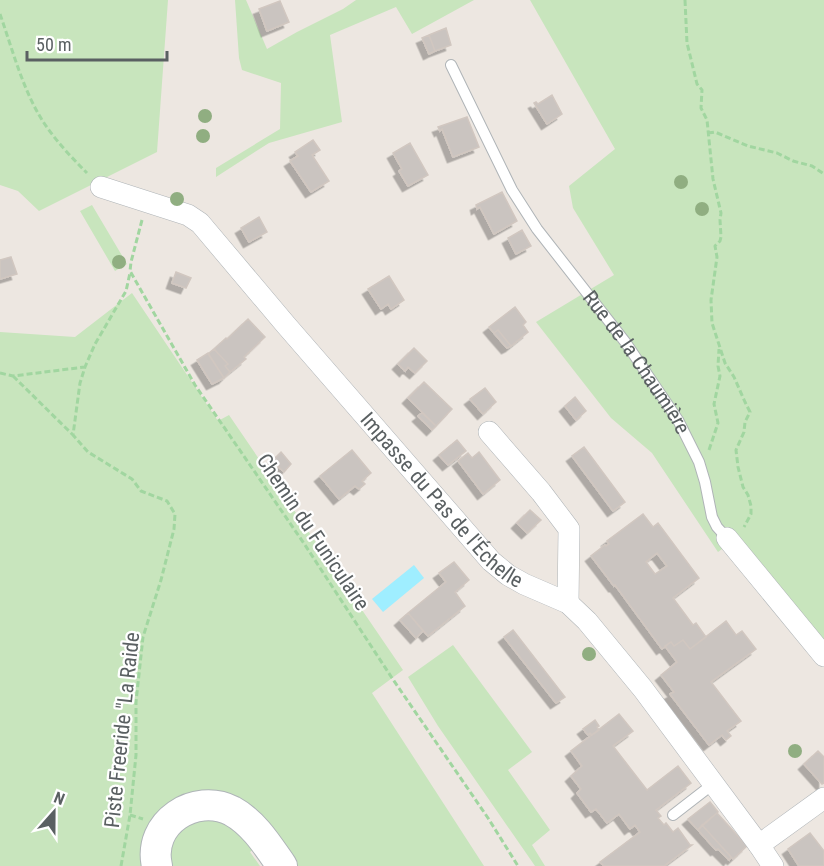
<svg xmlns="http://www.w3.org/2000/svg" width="824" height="866" font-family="'Roboto Condensed',sans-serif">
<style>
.green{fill:#c8e5bd}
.water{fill:#9feeff}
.building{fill:#cac4c0;stroke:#d1c7c0;stroke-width:1.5;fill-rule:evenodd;filter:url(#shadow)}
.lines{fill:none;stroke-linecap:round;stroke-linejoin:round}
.lane-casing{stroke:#afb4b7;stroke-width:12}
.street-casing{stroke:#afb4b7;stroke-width:22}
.secondary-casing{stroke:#aeb4b7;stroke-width:32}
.path{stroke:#a1d6a0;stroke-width:3;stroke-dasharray:6 3;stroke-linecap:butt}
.lane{stroke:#fff;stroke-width:10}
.street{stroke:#fff;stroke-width:21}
.secondary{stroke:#fff;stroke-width:30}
.tree{fill:#90ae81}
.labels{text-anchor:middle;stroke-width:4.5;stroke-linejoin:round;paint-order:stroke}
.street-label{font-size:21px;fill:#5a6062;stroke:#fff}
</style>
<defs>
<filter id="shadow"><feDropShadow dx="-5.5" dy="5.5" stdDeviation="0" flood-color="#0004"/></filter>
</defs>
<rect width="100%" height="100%" fill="#ede7e1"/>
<path class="green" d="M0,0h168l-11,152 -118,59 -21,-20 -18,-6z
M235,0h11l21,49 30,-17 46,-23 13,-9h118l-62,34 -16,-27 -66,28 12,87 -73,21 -53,34v-9l64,-39 1,-46 -39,-13 -3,-12z
M530,0h294v644l-86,-107 -20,15 -66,-99 -41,-35 -75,-96 78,-47 -41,-67 -4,-22 46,-37z
M92,205l35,59 -12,7 -35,-60z
M132,293l86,128 11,-6 174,255 -31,23 112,173h-187l-13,-17h-30l-4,3 10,14h-260v-534l75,5z
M453,645l79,107 -24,18 42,60 -18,15 13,21h-10l-97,-140 -30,-49z"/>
<path class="water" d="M414,565l10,13 -41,34 -11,-13z"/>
<path class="building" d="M280,1l9,21 -22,9 -8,-22z
M446,28l5,17 -16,6 -6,-16z
M429,35l6,16 -6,3 -7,-16z
M552,95l10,19 -15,10 -13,-21 2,-1 2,2z
M467,117l12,30 -26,10 -11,-28 -2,2 -2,-4z
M313,140l7,10 -8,5 17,26 -18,11 -21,-31 8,-5 -3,-4z
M410,143l18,32 -20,11 -9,-15 3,-2 -9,-16z
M502,192l15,29 -23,13 -14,-27 -3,2 -1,-4z
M259,217l8,15 -18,10 -8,-14z
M522,230l9,16 -15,8 -8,-16z
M11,257l6,17 -17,5v-19z
M176,272l15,6 -5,10 -14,-5z
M389,276l15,24 -13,9 -3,-5 -7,5 -13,-20z
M515,307l11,15 -3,3 5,7 -17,14 -13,-16 -4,3 -5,-6z
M248,319l17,18 -21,20 2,2 -16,13 -5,-6 3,-2 -14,-15 12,-11 1,1z
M498,330l13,16 -4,2 -13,-15z
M414,348l13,13 -12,12 -7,-6 -3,4 -7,-7z
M214,349l14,15 -3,2 5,6 -6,6 -16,-24z
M208,353l16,25 -12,6 -15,-24z
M424,382l28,27 -16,17 -28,-28z
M485,388l11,14 -13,12 -13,-15z
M575,397l11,14 -10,9 -11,-14z
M422,413l14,13 -4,4 -14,-14z
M457,440l9,11 -18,14 -9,-10z
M584,447l41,55 -12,9 -41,-55z
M352,450l19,23 -9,8 3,3 -6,5 -4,-3 -16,13 -19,-23z
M281,452l10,12 -7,8 -12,-11z
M479,452l21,28 -17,14 -25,-33 10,-8 4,5z
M530,510l11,10 -14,13 -10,-10z
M643,514l10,13 5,-4 41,55 -26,20 20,27 3,-2 10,14 -16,12 -7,-9 -9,6 -3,-4 -9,7 -44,-60 -3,-4 -1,1 -23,-30 14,-11 1,1 3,-2 -2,-3zM657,553l10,13 -12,8 -9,-12z
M454,562l15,18 -14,12 10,14 -37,30 -20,-23 38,-31 -7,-9z
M408,613l15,18 -7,7 -16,-18z
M726,621l10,14 6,-4 14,18 -45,33 30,39 -14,10 4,5 -5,4 -4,-5 -13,10 -39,-51 4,-2 -13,-17 16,-13 -12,-16 6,-4 3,4 9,-6 7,9z
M513,630l52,67 -9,6 -52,-66z
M619,714l14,17 -20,15 34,44 31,-24 13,17 -35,27 5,6 -3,2 6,7 2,-2 7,9 5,-4 12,17h2l-28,21h-60l-4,-4 40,-30 -5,-7 -5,4 -11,-15 -12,9 -11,-14 -5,3 -14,-19 4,-4 -10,-13 11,-10 -11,-15z
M595,720l4,6 -2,1 2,3 -7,5 -2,-2 -2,2 -5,-6z
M818,751l6,6v26l-2,1 -18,-20z
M710,802l8,10 -20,18 -10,-11z
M717,813l30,33 -14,13 -31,-34z
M702,825l29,32 -2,3 -11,-11 -2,1 -18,-20z
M810,833l14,18v15h-25l-11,-17z"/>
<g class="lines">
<defs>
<g id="lane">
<path id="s1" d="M451,65l61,125 25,39 89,114 52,77 21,42 6,20 7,35 5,10 10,11"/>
<path d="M673,815l40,-31"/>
</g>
<g id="street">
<path id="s2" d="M101,187l87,28 12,8 86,102 205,236 17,14 16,9 44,19 19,18 56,68 116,156 14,21"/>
<path d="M489,432l52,60 28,37 -1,74"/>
<path d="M727,538l97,118"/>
<path d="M759,845l65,-47"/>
</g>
<path id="secondary" d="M157,866c-10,-43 38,-74 75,-55 22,12 36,35 50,55"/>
</defs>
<use href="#lane" class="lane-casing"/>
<use href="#street" class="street-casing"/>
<use href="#secondary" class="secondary-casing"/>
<path class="path" d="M685,0l2,43 10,41 5,6 -1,18 6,12 6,59 8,34 -1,7 1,17 -1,4 -5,5 2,11 -6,43 1,23 13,40 9,14 11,25 5,10 -5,10 -1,10 -8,18 2,17 5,20 5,8 3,11v8l-7,13
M0,14c13,37 23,77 44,109 12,18 28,35 43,50
M708,133l7,-1 33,14 29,7 16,8 19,5 12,8
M142,220l-11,42 -1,9 65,114 110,160 87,133 96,140 30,48
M0,373l13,3 72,-9
M13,376l60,59
M709,450l9,-27 -4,-19 6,-28 -2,-10 1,-17
M130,815l13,4
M121,866l9,-51 6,-60v-53l7,-65 18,-57 13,-51 1,-15 -8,-13 -26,-10 -9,-12 -44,-27 -15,-17 7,-52 5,-16 10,-23 31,-53 4,-18"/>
<use href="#lane" class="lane"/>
<use href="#street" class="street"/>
<use href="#secondary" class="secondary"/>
</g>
<g class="tree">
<circle cx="205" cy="116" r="7"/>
<circle cx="203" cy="136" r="7"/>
<circle cx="681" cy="182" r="7"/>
<circle cx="177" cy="199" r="7"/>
<circle cx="702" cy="209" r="7"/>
<circle cx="119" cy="262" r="7"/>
<circle cx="589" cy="654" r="7"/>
<circle cx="795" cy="751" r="7"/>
</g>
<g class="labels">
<g class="street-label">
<text dy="7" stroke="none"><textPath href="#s1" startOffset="352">Rue de la Chaumière</textPath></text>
<text dy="7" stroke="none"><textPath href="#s2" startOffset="474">Impasse du Pas de l'Échelle</textPath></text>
<text transform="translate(313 532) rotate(56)" y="7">Chemin du Funiculaire</text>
<text transform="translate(122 730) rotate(-84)" y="7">Piste Freeride "La Raide</text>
</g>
</g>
<g transform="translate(54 812) rotate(21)" stroke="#ffffff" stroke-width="4.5" paint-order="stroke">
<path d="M0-4.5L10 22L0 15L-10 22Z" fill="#5a6062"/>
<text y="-9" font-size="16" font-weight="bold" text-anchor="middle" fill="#5a6062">N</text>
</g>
<path d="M27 51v9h140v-9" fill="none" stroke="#5a6062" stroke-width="3"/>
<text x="36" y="51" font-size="18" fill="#5a6062" stroke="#ffffff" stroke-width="4.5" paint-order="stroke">50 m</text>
</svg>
